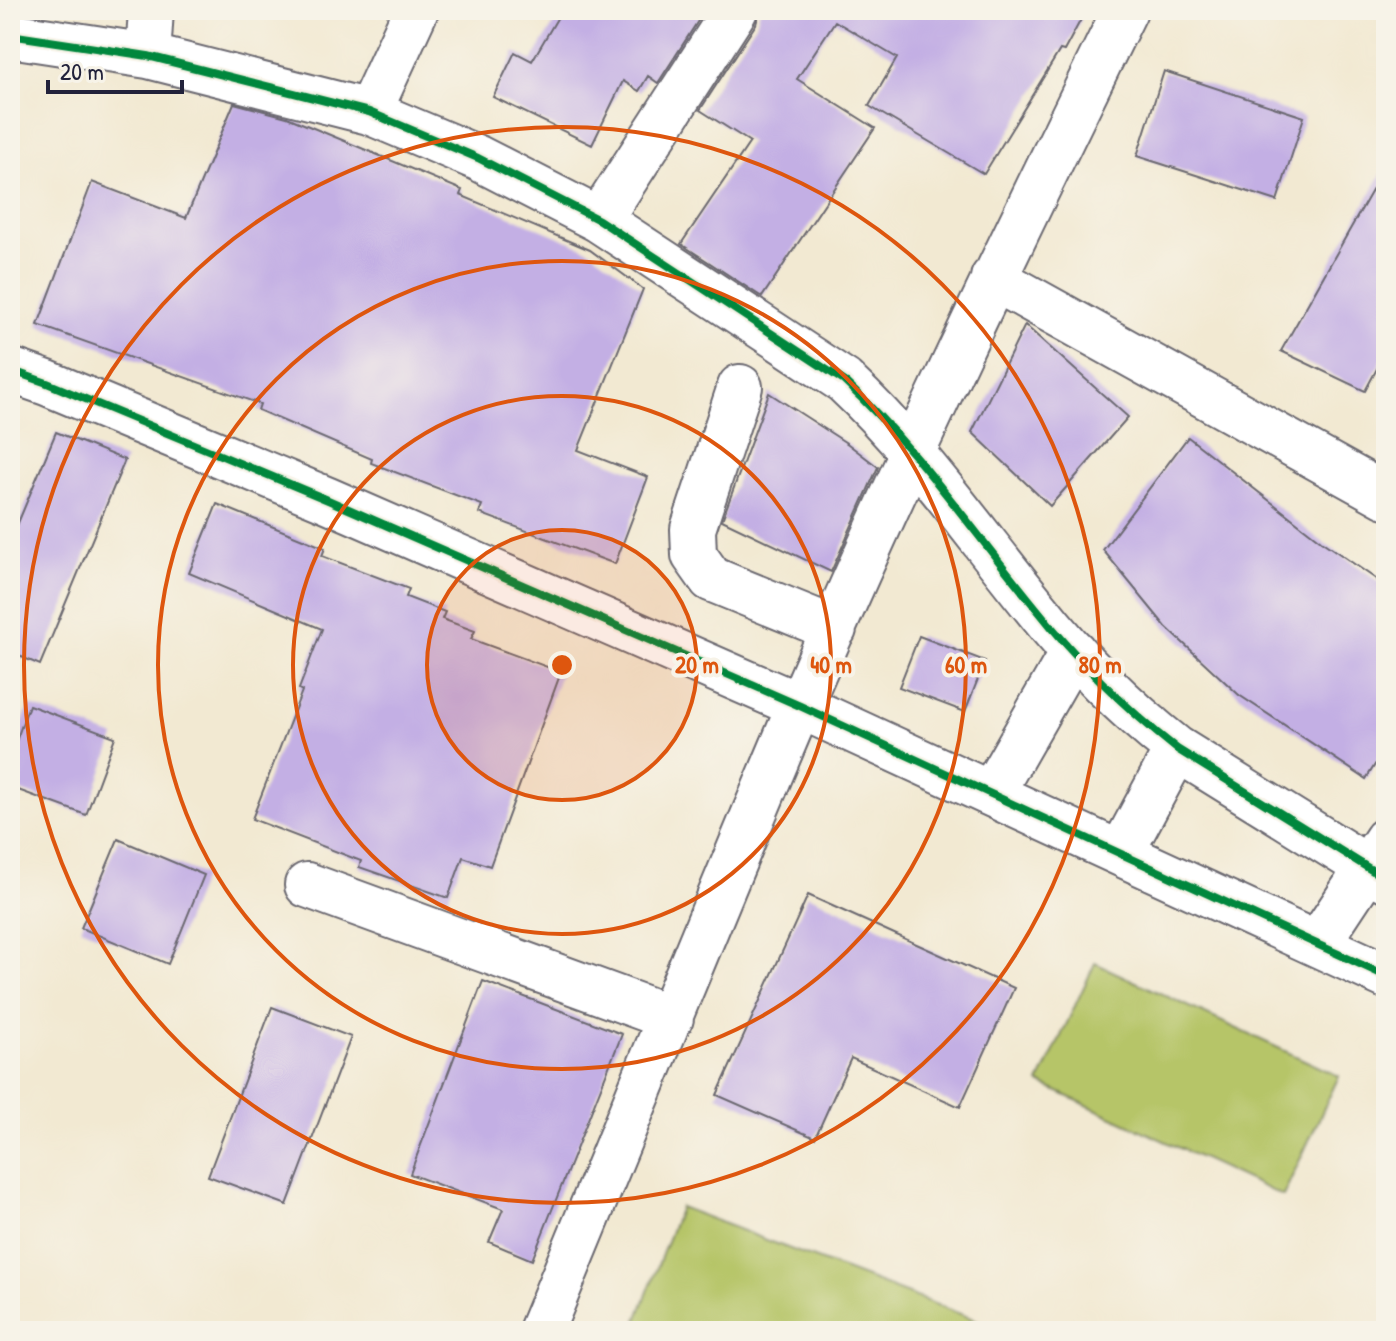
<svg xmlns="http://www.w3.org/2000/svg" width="1396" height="1341" font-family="'Patrick Hand',sans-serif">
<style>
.green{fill:#b6c568;stroke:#6c7452;stroke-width:2}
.building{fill:#c3afe4}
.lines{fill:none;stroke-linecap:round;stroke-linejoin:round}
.minor-casing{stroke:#6b6870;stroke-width:48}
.minor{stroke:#fff;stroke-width:44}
.cycleway-casing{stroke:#f7f3e8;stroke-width:13}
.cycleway{stroke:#00873e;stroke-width:8}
.ring{fill:none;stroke:#de560e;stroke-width:4}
.centre{fill:#de560e;stroke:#f7f3e8;stroke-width:4}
.ring-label{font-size:24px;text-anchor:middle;font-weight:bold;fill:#de560e;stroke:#f7f3e8;stroke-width:8;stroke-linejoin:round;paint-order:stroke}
</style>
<rect width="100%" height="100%" fill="#f7f3e8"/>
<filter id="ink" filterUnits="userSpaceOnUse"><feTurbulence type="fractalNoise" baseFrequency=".0125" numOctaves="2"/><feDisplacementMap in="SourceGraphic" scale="16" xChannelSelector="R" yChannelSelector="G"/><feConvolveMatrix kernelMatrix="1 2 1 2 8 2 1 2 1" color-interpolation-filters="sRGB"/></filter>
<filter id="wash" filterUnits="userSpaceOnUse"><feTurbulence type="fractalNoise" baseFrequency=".006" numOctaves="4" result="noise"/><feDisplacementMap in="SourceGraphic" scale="32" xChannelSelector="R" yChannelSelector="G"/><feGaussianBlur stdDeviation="1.8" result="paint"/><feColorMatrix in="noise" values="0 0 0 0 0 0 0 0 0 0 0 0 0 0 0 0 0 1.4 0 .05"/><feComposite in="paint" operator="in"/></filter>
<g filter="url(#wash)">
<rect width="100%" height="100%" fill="#f2e9d2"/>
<path class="green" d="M1095,963l244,113 -56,120 -244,-113z
M680,1207l325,124h-372z"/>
<g id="blocks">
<path class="building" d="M562,10h143l-47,73 -10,-7 -9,15 -16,-10 -31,64 -99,-48 22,-45 17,9z
M760,10h326l-22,41 -4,-1 -76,124 -115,-68 28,-48 -62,-37 -38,58 78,49 -113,169 -81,-53 69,-102 -50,-32 56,-86z
M1164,71l140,46 -27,84 -140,-45z
M234,103l53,14 175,73 -2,5 130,55 53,39 -65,161 70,27 -33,87 -136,-51 3,-8 -111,-42 1,-4 -114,-49 2,-6 -222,-79 54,-143 94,36z
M1386,166v186l-21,39 -84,-40z
M1025,325l103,92 -78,89 -78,-74z
M769,393l79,51 30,23 -47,105 -109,-52z
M56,432l69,28 -85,205 -30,-13v-110z
M1188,437l133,104 65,45v161l-20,32 -127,-84 -73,-68 -63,-77z
M217,504l108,44 -3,8 87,33 -3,8 39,15 -3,7 33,12 -4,8 90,33 -71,194 -27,-9 -15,41 -89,-31 2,-6 -109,-42 50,-128 -3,-2 23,-60 -133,-56z
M919,636l66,25 -20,51 -66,-25z
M29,705l86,32 -29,78 -76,-28v-29z
M118,839l86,36 -36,89 -87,-36z
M808,895l206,93 -54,119 -109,-49 -36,80 -98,-43z
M483,981l139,53 -90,226 -43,-18 14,-33 -93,-35z
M272,1007l79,30 -64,168 -79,-29z"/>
</g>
</g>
<g filter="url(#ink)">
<use href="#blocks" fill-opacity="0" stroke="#6b6870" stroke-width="2"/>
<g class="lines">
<defs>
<path id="minor" d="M10,35l138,21 221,56 109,46 121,62 245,161c73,68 129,150 192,227 41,52 89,100 141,141l209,130
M148,56l3,-46
M369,112l47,-102
M599,220l136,-210
M993,278l393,218
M10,370l37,13 281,117 472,206 586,270
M740,387l-47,142 1,26 17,24 123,50
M991,794l82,-143
M1121,853l56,-104
M307,885l364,133
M1318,943l68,-103
M541,1331c86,-208 170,-417 258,-624 101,-236 213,-467 326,-697"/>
</defs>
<use href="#minor" class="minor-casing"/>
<use href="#minor" class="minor"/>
<defs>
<path id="cycleway" d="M10,35l138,21 221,56 109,46 121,62 245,161c73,68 129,150 192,227 41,52 89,100 141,141l209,130
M10,370l37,13 281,117 472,206 586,270"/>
</defs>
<use href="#cycleway" class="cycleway-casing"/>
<use href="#cycleway" class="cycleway"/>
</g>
</g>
<circle cx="562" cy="665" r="135" fill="#de560e" fill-opacity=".12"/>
<g class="ring">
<circle cx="562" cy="665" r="135"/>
<circle cx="562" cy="665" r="269"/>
<circle cx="562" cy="665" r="404"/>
<circle cx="562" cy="665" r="538"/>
</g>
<circle cx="562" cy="665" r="12" class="centre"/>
<g class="ring-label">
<text x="697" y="673">20 m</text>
<text x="831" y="673">40 m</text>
<text x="966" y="673">60 m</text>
<text x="1100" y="673">80 m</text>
</g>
<rect width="1396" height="1341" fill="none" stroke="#f7f3e8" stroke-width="40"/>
<path d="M48 80v12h134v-12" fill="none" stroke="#22223b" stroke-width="4"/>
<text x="60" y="80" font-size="24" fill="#22223b" stroke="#f7f3e8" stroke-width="6" paint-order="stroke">20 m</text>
</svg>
